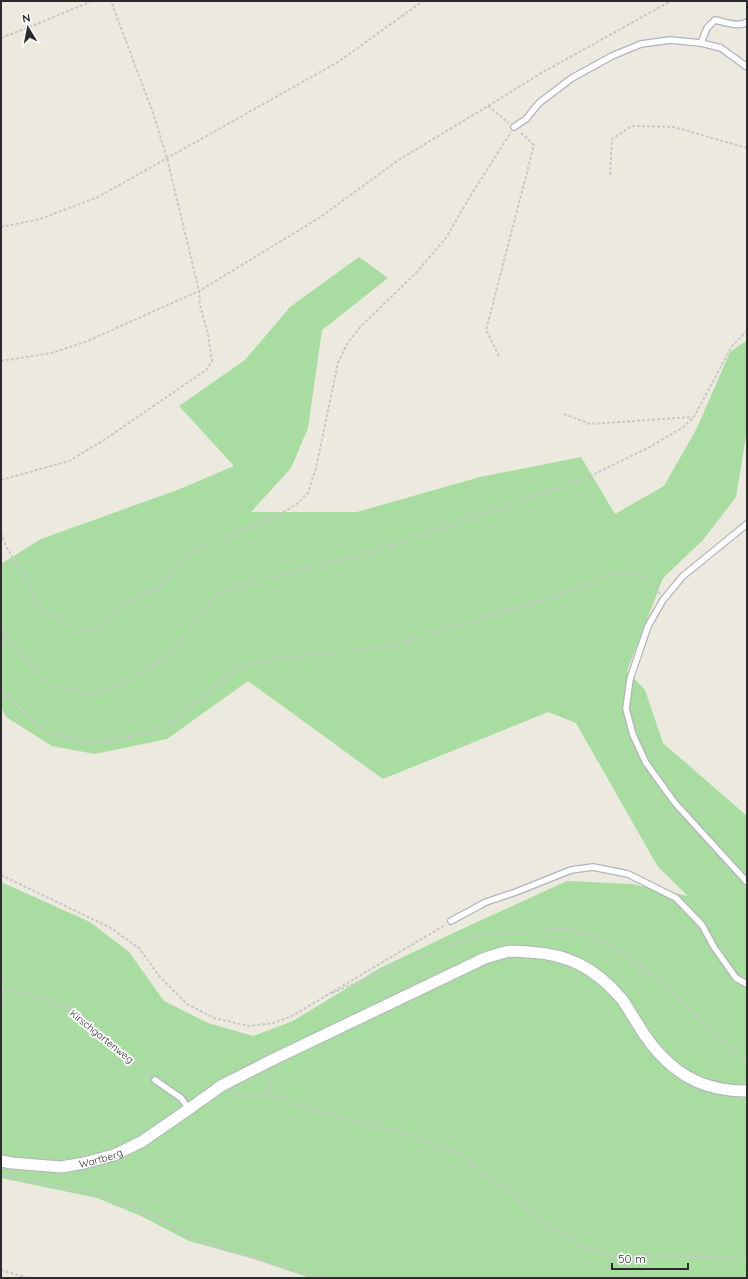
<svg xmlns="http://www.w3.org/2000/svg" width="748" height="1279" font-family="Quicksand,sans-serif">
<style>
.green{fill:#a8dca1}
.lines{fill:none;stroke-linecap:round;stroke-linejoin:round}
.service-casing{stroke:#b3b2bd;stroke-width:8}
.minor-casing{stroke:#b3b2bd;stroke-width:13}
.path{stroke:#c8c8c8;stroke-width:2;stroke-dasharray:3 2;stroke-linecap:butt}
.service{stroke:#fff;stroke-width:5.5}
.minor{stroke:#fff;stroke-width:11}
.labels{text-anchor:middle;stroke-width:4;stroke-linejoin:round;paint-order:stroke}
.street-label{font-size:10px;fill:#2b2b2b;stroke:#fff}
</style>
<rect width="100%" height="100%" fill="#ece9df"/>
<path class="green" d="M359,257l29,21 -66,52 -14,98 -17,40 -40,44h106l123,-35 101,-20 34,57 49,-28 33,-58 33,-76 17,-12v90l-11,67 -33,43 -40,38 -36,93 18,19 18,53 84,73v462h-437l-56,-19 -65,-18 -48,-25 -44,-18 -96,-20v-296l89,40 39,30 35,49 44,22 45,13 40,-15 87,-53 84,-40 103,-47 65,3 56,12 -30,-29 -82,-144 -28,-11 -165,67 -135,-98 -81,58 -72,15 -43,-8 -46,-29 -5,-10v-143l40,-25 139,-50 54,-23 -55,-60 66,-46 45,-53z"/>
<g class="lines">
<defs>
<path id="service" d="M701,43l6,-15 8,-8c9,2 24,8 32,2
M514,127l12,-8 13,-16 33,-25 40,-22 29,-12 29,-4 31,3 20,5 26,19
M747,524l-64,52 -20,24 -15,26 -18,53 -4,30 7,26 13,28 29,40 72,79
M451,921l35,-19 30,-10 55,-22 22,-3 35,7 48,24 26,27 12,22 22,31 11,6
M155,1080l26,18 8,11"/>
<g id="minor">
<path id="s1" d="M1,1161l11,2 49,4 23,-4 30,-8 27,-13 48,-33 32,-23 53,-27 211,-101c8,-2 17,-6 26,-7 6,0 12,1 18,1 39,2 66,16 92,46 8,11 15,24 23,36 26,38 56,57 103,57"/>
</g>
</defs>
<use href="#service" class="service-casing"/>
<use href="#minor" class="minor-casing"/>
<path class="path" d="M1,38l41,-16 50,-21
M488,106l21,17
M610,175l2,-36 20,-13 42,1 73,21
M1,227l39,-8 58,-22 240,-135 85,-61
M499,356l-13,-26 48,-185 -14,-13
M1,361l51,-8 33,-11 114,-51 120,-73 81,-59 88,-53 55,-34 128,-71
M564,414l26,10 103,-7
M1,480l68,-19 35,-21 102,-70 6,-9 -4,-27 -8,-29 -1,-14 -32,-133 -14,-45 -42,-112
M1,533l5,13 34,60 35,23 25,-1 23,-24 34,-16 27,-29 18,-12 58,-24 27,-13 11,-7 10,-10 8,-25 22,-105 9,-19 14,-18 54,-52 31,-36 23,-40 42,-66
M1,626l13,20 32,37 24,7 22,3 19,-4 33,-17 28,-21 42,-53 18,-11 131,-32 223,-77 60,-29 36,-21 12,-11 38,-71 15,-15
M1,689l33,33 16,11 33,8 37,-1 48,-14 63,-53 28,-12 129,-14 57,-18 101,-30 63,-23 22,-5 19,9 10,14
M1,875l108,52 30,21 20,28 28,28 27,14 35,8 24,-3 19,-7 153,-91
M1,989l35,7 35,13 47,37 32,29
M332,993l54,-23 94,-36 88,-6 29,9 63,44 87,83
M232,1091l10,5 25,-2 59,20 78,19 55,20 72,59 49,34 35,11 48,-2 84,5
M267,1094l3,-9 -1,-11
M1,1175l107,21 35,15 58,30 22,8 101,29
M622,1258l9,20
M1,1270l27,8"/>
<use href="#service" class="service"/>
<use href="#minor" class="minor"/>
</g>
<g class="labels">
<g class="street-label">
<text transform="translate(102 1036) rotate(39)" y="4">Kirschgartenweg</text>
<text dy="4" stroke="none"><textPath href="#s1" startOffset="101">Wartberg</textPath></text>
</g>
</g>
<rect width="748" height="1279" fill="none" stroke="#2b2b2b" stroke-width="4"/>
<g transform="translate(28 28) rotate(350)" stroke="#ffffff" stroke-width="3" paint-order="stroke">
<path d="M0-3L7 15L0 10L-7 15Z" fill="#2b2b2b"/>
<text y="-6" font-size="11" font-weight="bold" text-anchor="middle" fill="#2b2b2b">N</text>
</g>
<path d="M612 1263v6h76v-6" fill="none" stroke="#2b2b2b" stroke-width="2"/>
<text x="618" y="1263" font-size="12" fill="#2b2b2b" stroke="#ffffff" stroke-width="3" paint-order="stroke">50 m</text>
</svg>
